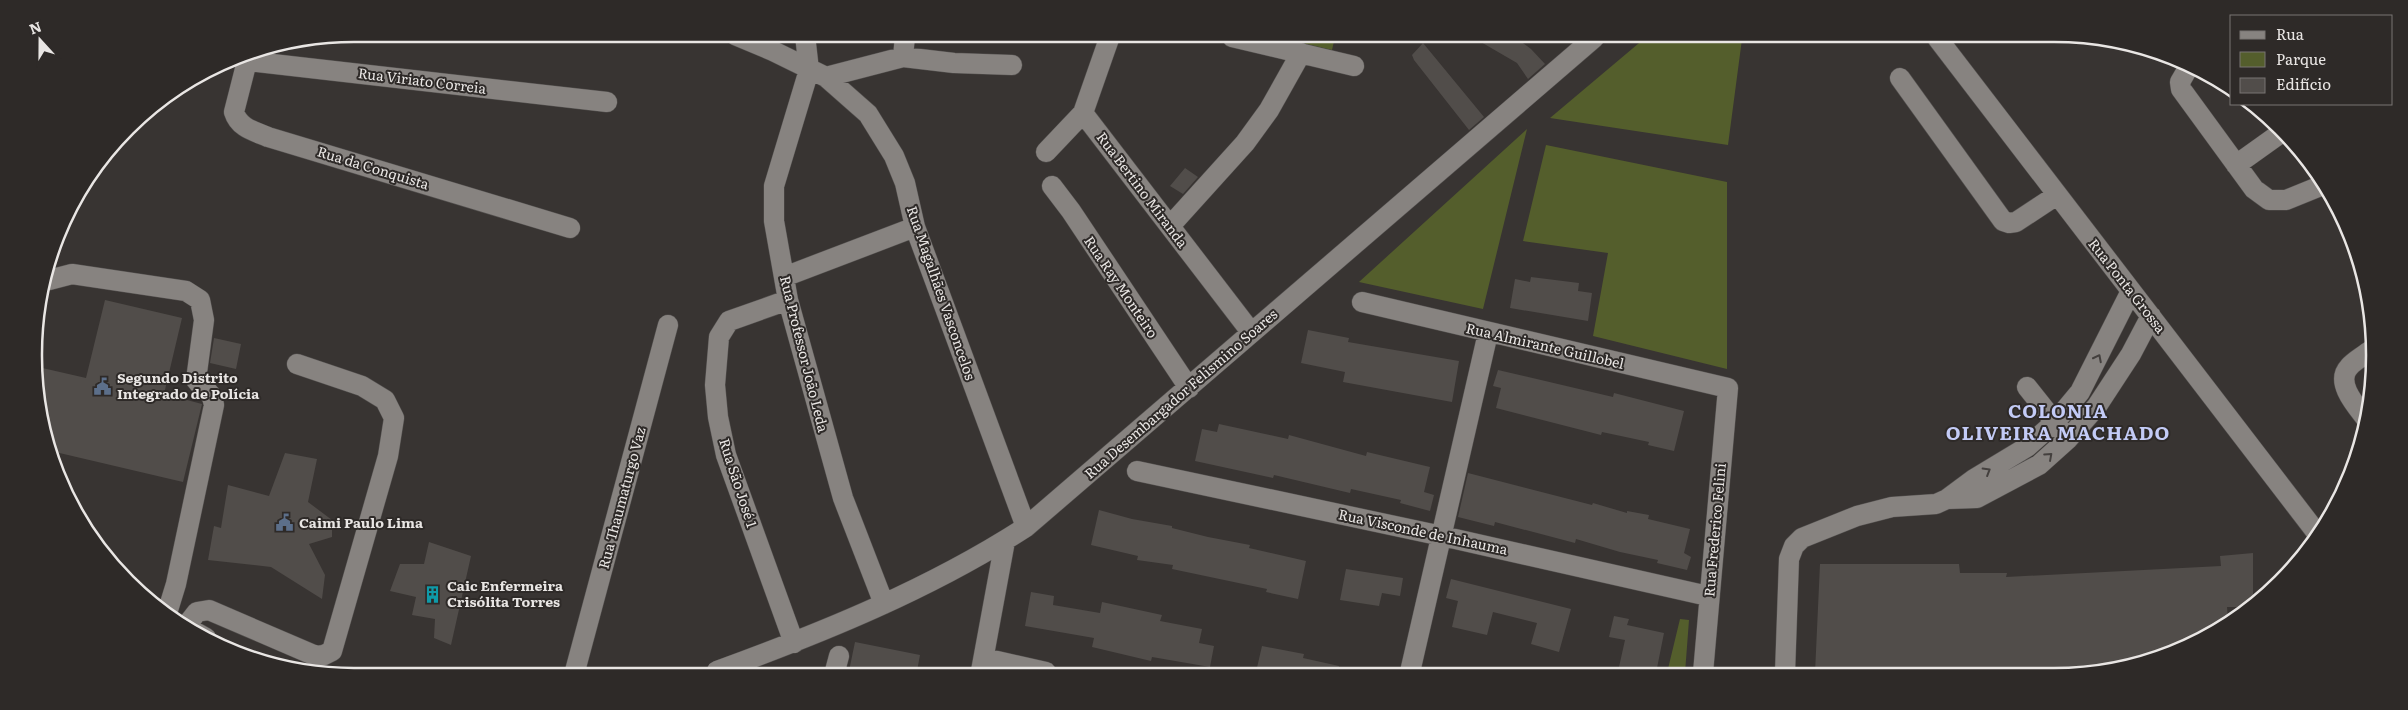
<svg xmlns="http://www.w3.org/2000/svg" width="2408" height="710" font-family="Literata,serif">
<style>
.green{fill:#545e2c}
.building{fill:#514d4a}
.lines{fill:none;stroke-linecap:round;stroke-linejoin:round}
.minor-casing{stroke:#54514f;stroke-width:21}
.minor{stroke:#878380;stroke-width:20}
.oneway{stroke:#44403e}
.labels{text-anchor:middle;stroke-width:4;stroke-linejoin:round;paint-order:stroke}
.street-label{font-size:14px;fill:#e9e6e4;stroke:#2e2a28}
.poi-label{font-size:14px;font-weight:bold;fill:#e9e6e4;stroke:#2e2a28;text-anchor:start}
.district-label{font-size:19px;font-weight:bold;letter-spacing:1px;fill:#c3cbf6;stroke:#2e2a28}
.rim{fill:none;stroke:#e9e6e4;stroke-width:2.5}
</style>
<rect width="100%" height="100%" fill="#383432"/>
<path class="green" d="M1276,37h59l-3,13z
M1645,38l97,1 -14,106 -178,-27z
M1527,129l-44,180 -124,-27z
M1546,145l181,37v187l-134,-33 15,-83 -85,-12z
M1680,619l9,1 -4,53h-18z"/>
<path class="building" d="M1474,38h42l15,11 14,15 -17,15 -11,-16z
M1423,43l61,74 -15,13 -55,-70 -2,-5z
M1185,168l13,9 -15,17 -13,-8z
M1531,277l48,6 -1,8 14,2 -4,28 -78,-13 5,-29 15,3z
M105,300l77,18 -18,76 38,10 -19,78 -132,-31 -6,-13 -7,-71 48,11z
M1308,330l41,8 -1,4 111,19 -7,41 -109,-20 2,-10 -44,-9z
M214,338l27,6 -5,25 -26,-6z
M1498,370l115,27 1,-4 70,18 -10,40 -26,-6 1,-3 -47,-10 -1,3 -105,-27 5,-20 -8,-2z
M1219,424l69,15 1,-4 77,21 1,-4 63,15 -6,25 10,3 -4,16 -30,-8 1,-3 -50,-11 -1,4 -76,-18 -1,3 -78,-17 7,-32 15,3z
M285,453l32,6 -9,43 24,18v17l-23,7 16,31 -3,24 -51,-32 -63,-7 6,-34 7,2 7,-43 41,11z
M1468,473l124,32 1,-2 34,10v-2l22,4 -1,4 42,10 -6,24 7,4 -4,13 -30,-7 1,-3 -38,-8 -44,-13 -1,4 -80,-21 -1,4 -36,-9z
M1099,510l33,9 40,7v2l36,9 42,8 -1,3 57,13 -8,38 -32,-7 1,-3 -95,-20 1,-4 -36,-5 1,-4 -47,-11z
M429,542l42,14 -20,89 -17,-7 1,-19 -23,-4 4,-18 -26,-6 10,-27h24z
M2253,553v49l-7,5h-19l1,13 -33,23 -100,31 -280,-1 5,-109h139l1,9h47l-1,4 215,-11 -1,-10z
M1346,569l57,9 -3,18 -18,-3 -3,13 -39,-6z
M1451,579l120,30 -12,43 -28,-8 6,-21 -44,-11 -6,23 -35,-8 6,-26 -12,-3z
M1031,592l23,4 -1,9 47,8 2,-11 60,13 -2,6 42,8 -3,14 15,3 -4,21 -58,-10 -1,4 -59,-14 2,-9 -69,-12z
M1614,616l15,3 -2,6 37,8 -8,40 -37,-6 6,-27 -16,-3z
M855,642l65,13 -3,16h-68z
M1262,646l42,8 -1,4 36,8 -1,6h-82z"/>
<g class="lines">
<defs>
<path id="minor" d="M735,35l38,16 53,26 77,-20 51,6 58,2
M805,35l4,35 -35,116v35l14,79 55,198 41,106
M1232,37l122,29
M1938,39l378,493
M238,57l9,4 360,41
M903,57l2,-21
M247,61l-13,51c5,16 20,19 34,25l302,91
M2187,70l-7,12 1,7 73,100 15,11h17l37,-15
M826,77l42,37 26,42 11,27 10,44 111,300
M1900,78l103,143 6,2 7,-1 41,-27
M1083,113l168,219
M1046,152l37,-39 27,-77
M2236,165l42,-30
M1052,186l19,25 118,177
M1170,226l75,-83 24,-33 32,-57
M784,277l131,-50
M49,280l23,-6 114,17 14,9 4,20 -8,60c8,12 15,8 18,25l-38,179 -8,26
M788,300l-59,21 -10,16 -4,48 3,32 8,38 68,188
M1362,302l366,86 -25,285
M2027,387l35,44
M2367,420c-9,-12 -33,-37 -18,-53 5,-6 13,-10 19,-15
M1137,471l305,65 266,60
M1947,499l27,-20 53,-32 28,-25 25,-30 51,-101
M186,626l11,-14 12,-2 107,46 8,-1 8,-4 56,-195 6,-38 -9,-18 -23,-14 -65,-22
M188,628l18,10
M984,658l62,14
M575,671l93,-346
M717,671c107,-39 213,-82 309,-144l568,-489
M835,671l4,-15
M981,671l24,-130
M1410,672l78,-339
M1785,673l4,-114 5,-13 8,-8 55,-22 35,-9 44,-3 11,-5 30,-1 62,-33 29,-26 29,-33 34,-52 20,-38"/>
</defs>
<use href="#minor" class="minor-casing"/>
<use href="#minor" class="minor"/>
</g>
<defs><path id="oneway-chevron" d="M-2-3.5L2.5 0L-2 3.5" fill="none" stroke-width="1.6" stroke-linecap="round" stroke-linejoin="round" transform="scale(1.25)"/></defs>
<g class="oneway">
<use href="#oneway-chevron" transform="translate(2098 358) rotate(-63)"/>
<use href="#oneway-chevron" transform="translate(2049 456) rotate(-42)"/>
<use href="#oneway-chevron" transform="translate(1987 471) rotate(-31)"/>
</g>
<defs>
<symbol id="civic-bare" viewBox="-9 -9 18 18"><path d="M-.6-6.5H3V-4.5H.6V-3L4-1V1h2V6H-6V1h2V-1L-.6-3ZM-1.2 2.5V6h2.4V2.5Z" fill="#5c6f8a" stroke="#2e2a28" stroke-width="2.5" paint-order="stroke"/></symbol>
<symbol id="building-bare" viewBox="-9 -9 18 18"><path d="M-4-6H4V6H1V3H-1V6H-4ZM-2.5-4.3h1.7v1.8h-1.7ZM.8-4.3h1.7v1.8H.8ZM-2.5-1h1.7V.8h-1.7ZM.8-1h1.7V.8H.8Z" fill="#0f9aa8" stroke="#2e2a28" stroke-width="2.5" paint-order="stroke"/></symbol>
</defs>
<g fill-rule="evenodd">
<use href="#civic-bare" x="90" y="374" width="25" height="25"/>
<use href="#civic-bare" x="272" y="510" width="25" height="25"/>
<use href="#building-bare" x="420" y="582" width="25" height="25"/>
</g>
<g class="labels">
<g class="street-label">
<text transform="translate(422 81) rotate(7)" y="5">Rua Viriato Correia</text>
<text transform="translate(373 168) rotate(17)" y="5">Rua da Conquista</text>
<text transform="translate(1142 190) rotate(53)" y="5">Rua Bertino Miranda</text>
<text transform="translate(2127 286) rotate(52)" y="5">Rua Ponta Grossa</text>
<text transform="translate(1121 287) rotate(56)" y="5">Rua Ray Monteiro</text>
<text transform="translate(941 293) rotate(71)" y="5">Rua Magalhães Vasconcelos</text>
<text transform="translate(1545 346) rotate(13)" y="5">Rua Almirante Guillobel</text>
<text transform="translate(804 354) rotate(76)" y="5">Rua Professor João Leda</text>
<text transform="translate(1181 394) rotate(-41)" y="5">Rua Desembargador Felismino Soares</text>
<text transform="translate(738 483) rotate(72)" y="5">Rua São José 1</text>
<text transform="translate(622 498) rotate(-75)" y="5">Rua Thaumaturgo Vaz</text>
<text transform="translate(1715 530) rotate(-85)" y="5">Rua Frederico Felini</text>
<text transform="translate(1423 532) rotate(12)" y="5">Rua Visconde de Inhauma</text>
</g>
<g class="poi-label">
<text x="117" y="383">Segundo Distrito<tspan x="117" dy="16">Integrado de Polícia</tspan></text>
<text x="299" y="528">Caimi Paulo Lima</text>
<text x="447" y="591">Caic Enfermeira<tspan x="447" dy="16">Crisólita Torres</tspan></text>
</g>
<g class="district-label">
<text x="2058" y="418">COLONIA<tspan x="2058" dy="22">OLIVEIRA MACHADO</tspan></text>
</g>
</g>
<path d="M0 0H2408V710H0ZM354 42H2054A312 312 0 0 1 2366 354V356A312 312 0 0 1 2054 668H354A312 312 0 0 1 42 356V354A312 312 0 0 1 354 42Z" fill="#2e2a28" fill-rule="evenodd"/>
<path class="rim" d="M354 42H2054A312 312 0 0 1 2366 354V356A312 312 0 0 1 2054 668H354A312 312 0 0 1 42 356V354A312 312 0 0 1 354 42Z"/>
<rect x="2230" y="15" width="162" height="90" fill="#2e2a28" stroke="#797573"/>
<rect x="2240" y="31" width="25" height="8" fill="#878380" stroke="#797573"/>
<text x="2276" y="40" font-size="15" fill="#e9e6e4">Rua</text>
<rect x="2240" y="52" width="25" height="15" fill="#545e2c" stroke="#797573"/>
<text x="2276" y="65" font-size="15" fill="#e9e6e4">Parque</text>
<rect x="2240" y="78" width="25" height="15" fill="#514d4a" stroke="#797573"/>
<text x="2276" y="90" font-size="15" fill="#e9e6e4">Edifício</text>
<g transform="translate(40 40) rotate(339)" stroke="#2e2a28" stroke-width="4" paint-order="stroke">
<path d="M0-4L9 19L0 12L-9 19Z" fill="#e9e6e4"/>
<text y="-8" font-size="14" font-weight="bold" text-anchor="middle" fill="#e9e6e4">N</text>
</g>
</svg>
